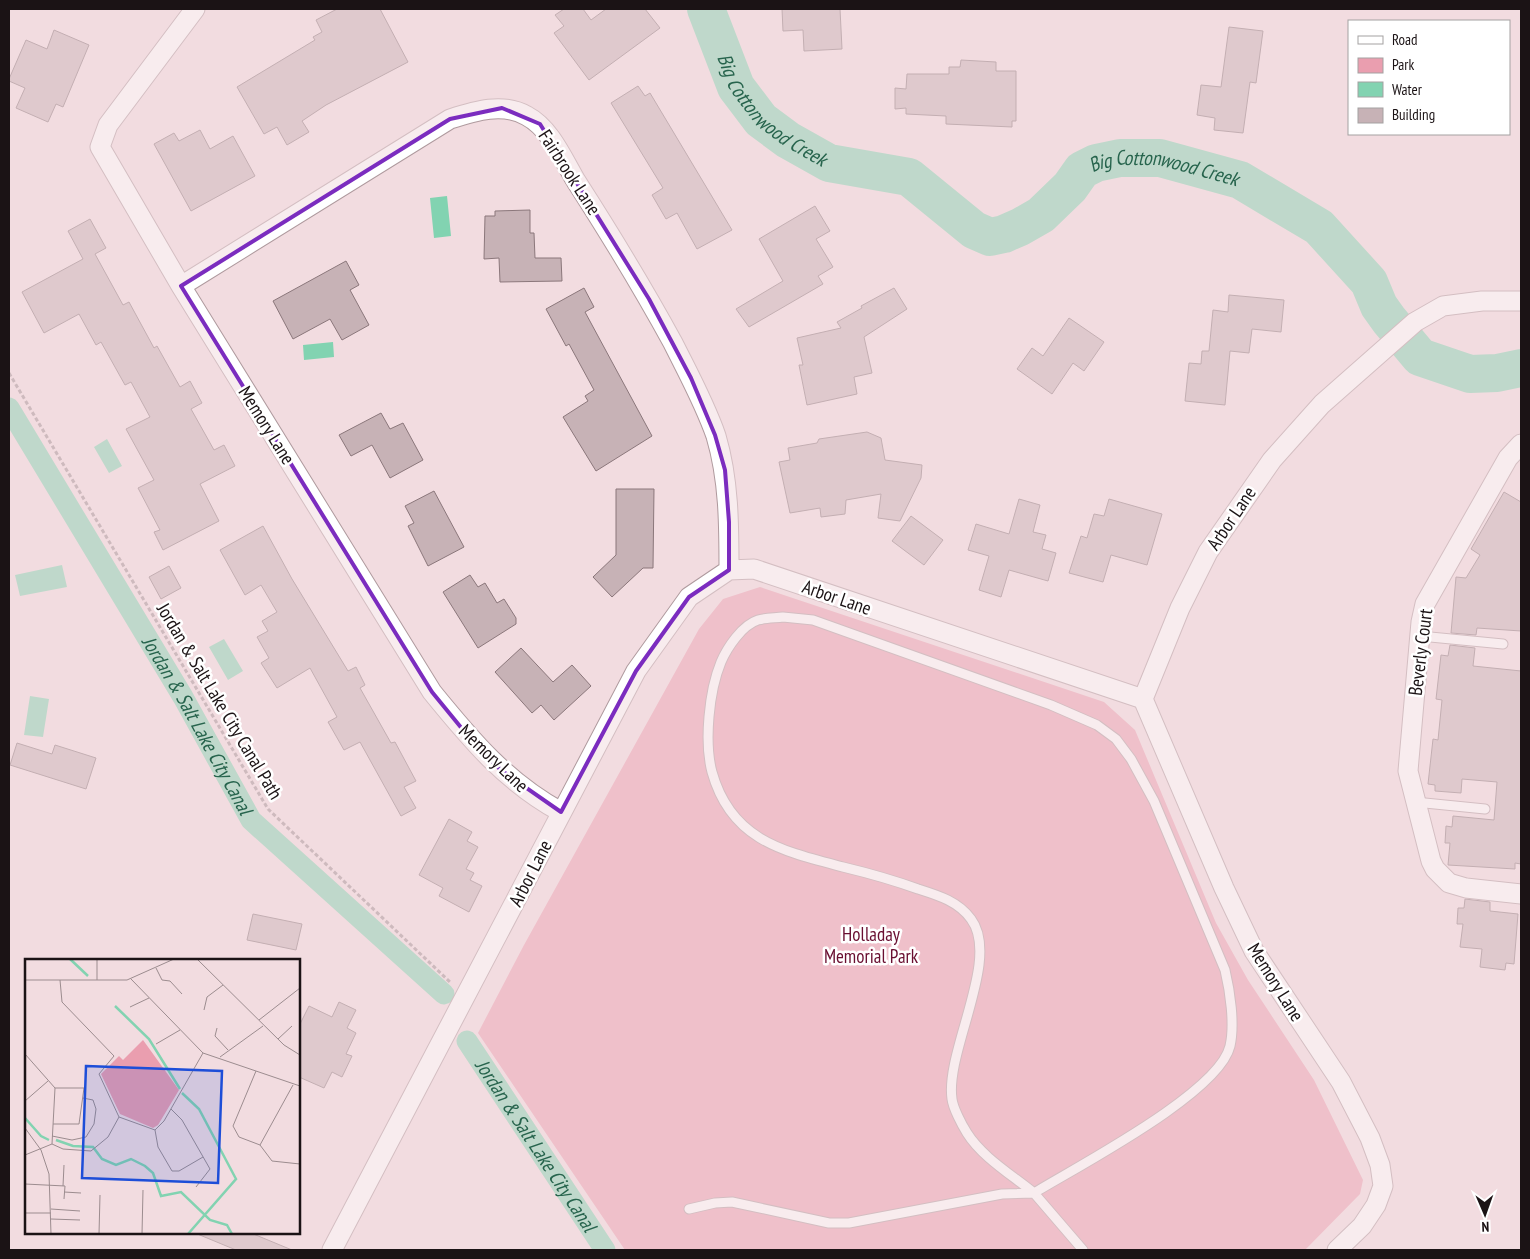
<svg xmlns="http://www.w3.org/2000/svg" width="1530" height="1259" font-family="'PT Sans Narrow',sans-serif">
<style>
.green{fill:#ea9eaf}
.water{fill:#82d3b1}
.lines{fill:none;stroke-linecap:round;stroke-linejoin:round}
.canal{stroke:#82d3b1;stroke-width:21}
.river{stroke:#82d3b1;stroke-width:38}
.building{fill:#c7b2b6;stroke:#8b777b}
.lane-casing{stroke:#af9a9e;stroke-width:11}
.street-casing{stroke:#af9a9e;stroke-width:21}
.path{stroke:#a29194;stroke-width:3;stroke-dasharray:4 2.5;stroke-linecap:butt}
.lane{stroke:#fff;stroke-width:9}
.street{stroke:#fff;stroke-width:19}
.marked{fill:none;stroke:#7b2cbf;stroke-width:4;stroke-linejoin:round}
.labels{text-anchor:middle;stroke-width:5;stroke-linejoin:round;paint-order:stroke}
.street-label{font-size:19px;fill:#1b1315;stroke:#fff}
.park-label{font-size:19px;fill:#690f31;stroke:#fff}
.water-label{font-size:20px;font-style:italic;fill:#27644d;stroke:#fff}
.inset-river{fill:none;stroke:#82d3b1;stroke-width:2.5}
.inset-road{fill:none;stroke:#9c8c8f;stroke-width:1}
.view{fill:#1d4ed8;fill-opacity:0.15;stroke:#1d4ed8;stroke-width:2.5}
.inset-edge{fill:none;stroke:#1b1315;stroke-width:2.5}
</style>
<rect width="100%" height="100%" fill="#f2dce0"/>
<path class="green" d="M760,587l344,115 31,28 81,193 32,57 66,100 49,100 -3,14 -55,56h-680l-147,-217 46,-88 175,-316 24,-30z"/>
<path class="water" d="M447,196l4,40 -17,2 -4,-40z
M333,342l1,15 -30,3 -1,-15z
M107,439l15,27 -13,7 -15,-26z
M62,565l5,22 -47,9 -5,-21z
M224,639l19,32 -15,9 -19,-33z
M30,696l19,3 -6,38 -19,-2z"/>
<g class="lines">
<g class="canal">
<path id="s1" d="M9,408l174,289 68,123 193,174"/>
<path id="s2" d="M467,1041l138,209"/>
</g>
<path class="river" id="s3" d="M706,9l30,78 25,33 27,20 41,23 80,14 65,53 16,7 14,-3 16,-7 21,-12 29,-28 12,-17 14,-7 24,-5h40l80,22 79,47 50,55 10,24 10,14 31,37 50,17 27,-1 24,-5"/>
</g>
<path class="building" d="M337,9h43l28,53 -82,43 -24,16 7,11 -22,13 -10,-18 -13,7 -27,-47 78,-47 -2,-3 9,-5 -6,-12z
M564,9h19l8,11 15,-11h39l15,19 -71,52 -35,-47 10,-7 -9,-11z
M782,9h58l2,40 -38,2 -1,-21 -20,1z
M1229,27l34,4 -7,52 -6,-1 -7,51 -29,-3 1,-12 -18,-3 4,-30 20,2z
M54,30l35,15 -26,62 -7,-3 -8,18 -32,-14 9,-20 -16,-7v-2l17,-39 21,9z
M961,60l35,2v9h20v50h-4v6l-66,-3v-8l-40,-2v-6l-11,1v-21l11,1 1,-15h42v-7h11z
M638,86l7,10 5,-3 82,137 -35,19 -20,-36 -11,6 -14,-24 11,-7 -52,-85z
M200,130l10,19 23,-13 22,40 -64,35 -37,-67 20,-11 5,8z
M815,206l15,25 -14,8 17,28 -15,9 5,8 -74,43 -13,-18 47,-28 -24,-42z
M530,210v23h4l1,25h26l1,23 -62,1 -1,-24 -15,1 1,-43h10v-5z
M90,219l16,29 -11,6 28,51 6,-3 25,46 3,-2 23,41 10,-6 12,22 -11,6 23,41 10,-5 11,21 -35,18 19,37 -56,29 -9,-18 6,-2 -22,-42 16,-8 -28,-51 24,-12 -19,-35 -6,3 -24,-43 -5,3 -17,-31 -35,19 -22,-41 61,-33 -15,-28z
M346,261l13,24 -9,5 19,35 -27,15 -12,-21 -37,20 -20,-38z
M584,288l10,19 -9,5 67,124 -56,35 -33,-54 25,-16 -3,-5 9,-6 -25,-46 -3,2 -20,-37z
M894,288l13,21 -43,28 8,36 -18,4 3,17 -50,11 -8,-40h4l-6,-27 44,-10 -4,-6 25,-14 -1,-2z
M1229,295l55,5 -3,32 -29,-3 -3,24 -19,-2 -5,54 -40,-4 4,-38 12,1 1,-13h7l4,-41 15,2z
M1069,318l35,24 -20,29 -11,-8 -21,31 -35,-25 15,-21 11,8z
M381,413l9,16 13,-6 20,37 -33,18 -18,-33 -21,11 -12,-21z
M867,432l14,6 4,22 37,5 -1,13 -21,43 -22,-3 3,-24 -35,6 -1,14 -24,3 -1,-9 -30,5 -11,-51 11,-2 -2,-12 29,-5 2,-4z
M616,489h38l-1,79h-10l-31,29 -19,-20 23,-22z
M434,491l30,56 -36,19 -20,-40 6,-3 -9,-17z
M1504,492l17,10v129l-44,-3 -1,7 -25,-2 5,-56 10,1 14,-23 -9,-6z
M1019,499l21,6 -7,27 13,3 -4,14 14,4 -8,28 -39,-11 -8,27 -22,-7 10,-34 -21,-6 8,-26 33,10z
M1109,499l53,15 -15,51 -36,-10 -8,27 -34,-9 12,-37 6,2 7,-24 10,2z
M911,516l32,24 -19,25 -32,-24z
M263,526l29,53 56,92 8,-4 9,18 -5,3 31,55 4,-1 21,39 -12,6 12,21 -15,8 -41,-74 -16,8 -16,-28 9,-5 -27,-49 -33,20 -16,-25 8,-5 -12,-21 11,-6 -6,-10 15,-9 -16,-27 -16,10 -25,-45z
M169,566l12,22 -20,11 -12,-22z
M470,575l8,12 7,-4 12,20 7,-4 12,19v6l-38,24 -35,-56z
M1450,645l25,3 -2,18 48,5v193l-6,-1v6l-67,-4 2,-22h-5l1,-17 6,1 1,-11 41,4 3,-38 -35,-3 -1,14 -26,-2v-6l-7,-1 5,-45 5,1 4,-40 -6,-1 5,-44 7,1z
M521,648l32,34 19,-17 19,21 -37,34 -13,-15 -9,8 -37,-41z
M17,743l35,11 3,-9 41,13 -10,31 -76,-24z
M449,819l23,13 -5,9 11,6 -12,22 8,4 -4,7 12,6 -13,26 -30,-16 4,-8 -24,-13z
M1465,899l25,3v9l28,3 -4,50 -8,-1 -1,7 -25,-3 2,-18 -22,-2 3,-23h-6l1,-16h6z
M253,914l49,10 -6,26 -49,-10z
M339,1002l17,8 -9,18 9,5 -10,21 6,2 -10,21 -10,-5 -8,16 -25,-11v-51l10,-20 23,11z
M195,1233h56l41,17h-56z"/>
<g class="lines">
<defs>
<path id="lane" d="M783,617l30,3 238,85 46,20 19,14 15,20 23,42 71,169c5,21 10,54 5,76 -11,47 -152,120 -196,147 -22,-18 -52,-36 -67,-60 -5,-8 -14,-25 -15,-34 -7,-48 49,-140 19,-180 -13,-18 -34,-24 -53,-30 -25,-9 -50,-16 -75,-22 -61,-16 -112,-27 -131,-95 -8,-30 -3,-81 9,-110 6,-14 21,-37 37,-42 7,-2 17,-2 25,-3z
M1420,636l83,8
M1415,802l70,7
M689,1209l26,-6 17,-1 97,21h20l153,-29 32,-1 49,57"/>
<path id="street" d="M195,9l-87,116 -8,22 81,139 251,406c39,48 74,90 129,120
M181,286l269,-167c25,-8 53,-17 77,-3 23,12 36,43 49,65 34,53 67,107 97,162 15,30 32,61 43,93 13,44 13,89 13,134
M1521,444l-13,14 -83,146 -4,18 -13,149 23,90 4,8 14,14 17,5 55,6
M1143,699l81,189 30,63 87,131 29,56 10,27 3,21 -7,19 -14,21 -25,24
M332,1250l304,-579 53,-74 40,-27 25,-1 389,130 37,-91 28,-56 64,-92 50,-56 93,-82 28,-16 39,-5h39"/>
</defs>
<use href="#lane" class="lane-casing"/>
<use href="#street" class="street-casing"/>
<path class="path" d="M9,373l259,436 182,173"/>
<use href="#lane" class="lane"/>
<use href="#street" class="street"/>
</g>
<path d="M0 0H1530V1259H0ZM502,108l38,16 109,175 42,79 24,57 10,35 4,52v48l-40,27 -53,74 -75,141 -59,-41 -25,-24 -45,-55 -251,-406 269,-167z" fill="#f2dce0" fill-opacity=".55" fill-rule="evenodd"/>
<path class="marked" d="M502,108l38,16 109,175 42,79 24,57 10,35 4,52v48l-40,27 -53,74 -75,141 -59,-41 -25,-24 -45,-55 -251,-406 269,-167z"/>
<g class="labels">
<g class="street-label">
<text transform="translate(570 172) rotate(57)" y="7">Fairbrook Lane</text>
<text transform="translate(267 425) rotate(58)" y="7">Memory Lane</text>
<text transform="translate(1231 518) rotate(-56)" y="7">Arbor Lane</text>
<text transform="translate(837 597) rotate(19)" y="7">Arbor Lane</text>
<text transform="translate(1420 652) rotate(-83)" y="7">Beverly Court</text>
<text transform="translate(220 701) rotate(59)" y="7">Jordan &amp; Salt Lake City Canal Path</text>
<text transform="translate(494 758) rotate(44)" y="7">Memory Lane</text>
<text transform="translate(530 873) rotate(-63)" y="7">Arbor Lane</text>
<text transform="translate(1276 982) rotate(58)" y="7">Memory Lane</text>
</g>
<g class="park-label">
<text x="871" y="941">Holladay<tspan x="871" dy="22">Memorial Park</tspan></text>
</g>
<g class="water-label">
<text dy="7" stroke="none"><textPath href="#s3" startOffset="125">Big Cottonwood Creek</textPath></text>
<text dy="7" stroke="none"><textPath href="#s3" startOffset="590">Big Cottonwood Creek</textPath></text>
<text dy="7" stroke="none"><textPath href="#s1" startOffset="369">Jordan &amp; Salt Lake City Canal</textPath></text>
<text dy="7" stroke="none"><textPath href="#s2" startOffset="125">Jordan &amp; Salt Lake City Canal</textPath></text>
</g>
</g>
<g transform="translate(25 959)">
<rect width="275" height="275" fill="#f2dce0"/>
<path d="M118,81l36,50 -21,35 -5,3 -33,-14 -19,-40 18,-18 4,4z" fill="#ea9eaf"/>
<path class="inset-river" d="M45,0l18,17M90,47l34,33 31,50M157,134l17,16 37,70 -48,55M0,159l16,18 8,4M31,181l17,6 20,1 9,12 14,6 15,-6 14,7 8,7 8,23 20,-4 29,28 17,5 5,9"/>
<path class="inset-road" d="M72,0v21M172,0l87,86 16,10M131,9l6,12 8,1 12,13M106,20l72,74 97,33M0,21h102l47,-21M35,21l2,22 52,54 -15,18 20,43M105,48l19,-9M179,51l3,-13 16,-12M234,61l41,-32M192,69l-2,8 13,14M253,80l14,-13M131,85l24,-14M0,95l30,34 -3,56 -27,11M195,98l43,-31M231,112l-23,55 6,11 21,8M0,142l23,-20M146,150l11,11 28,49 -14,18M28,165h26l5,-36h-29M0,169l16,22 8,24 2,60M130,171l3,17 14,24h7l24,-14M27,177l20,4 14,-3 8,-13 2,-15 -3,-9 -10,-2M27,185l11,5 28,2 17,-14 11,-20 36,13 9,-9 39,-68M235,186l33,-60M235,186l12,16 28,3M0,225l40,2 -1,13M38,227l1,-21M39,233l17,1M26,250l29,2M0,254h26M26,260l29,1M74,275l1,-39M117,275l1,-44"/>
<path class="view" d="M61,107l136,5 -4,112 -136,-5z"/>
<rect width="275" height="275" class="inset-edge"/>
</g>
<rect width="1530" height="1259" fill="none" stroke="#1b1315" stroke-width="20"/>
<rect x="1348" y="20" width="162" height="115" fill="#ffffff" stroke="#a4a1a1"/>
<rect x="1358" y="36" width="25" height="8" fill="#ffffff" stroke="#a4a1a1"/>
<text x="1392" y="45" font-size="15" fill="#1b1315">Road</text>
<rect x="1358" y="58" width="25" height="15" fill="#ea9eaf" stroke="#a4a1a1"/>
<text x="1392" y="70" font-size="15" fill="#1b1315">Park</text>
<rect x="1358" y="82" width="25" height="15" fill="#82d3b1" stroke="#a4a1a1"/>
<text x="1392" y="95" font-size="15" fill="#1b1315">Water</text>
<rect x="1358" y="108" width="25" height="15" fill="#c7b2b6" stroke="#a4a1a1"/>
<text x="1392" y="120" font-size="15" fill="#1b1315">Building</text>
<g transform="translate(1485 1214) rotate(178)" stroke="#ffffff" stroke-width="4" paint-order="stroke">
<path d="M0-4L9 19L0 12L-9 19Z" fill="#1b1315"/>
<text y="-8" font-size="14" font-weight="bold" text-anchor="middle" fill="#1b1315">N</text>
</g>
</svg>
